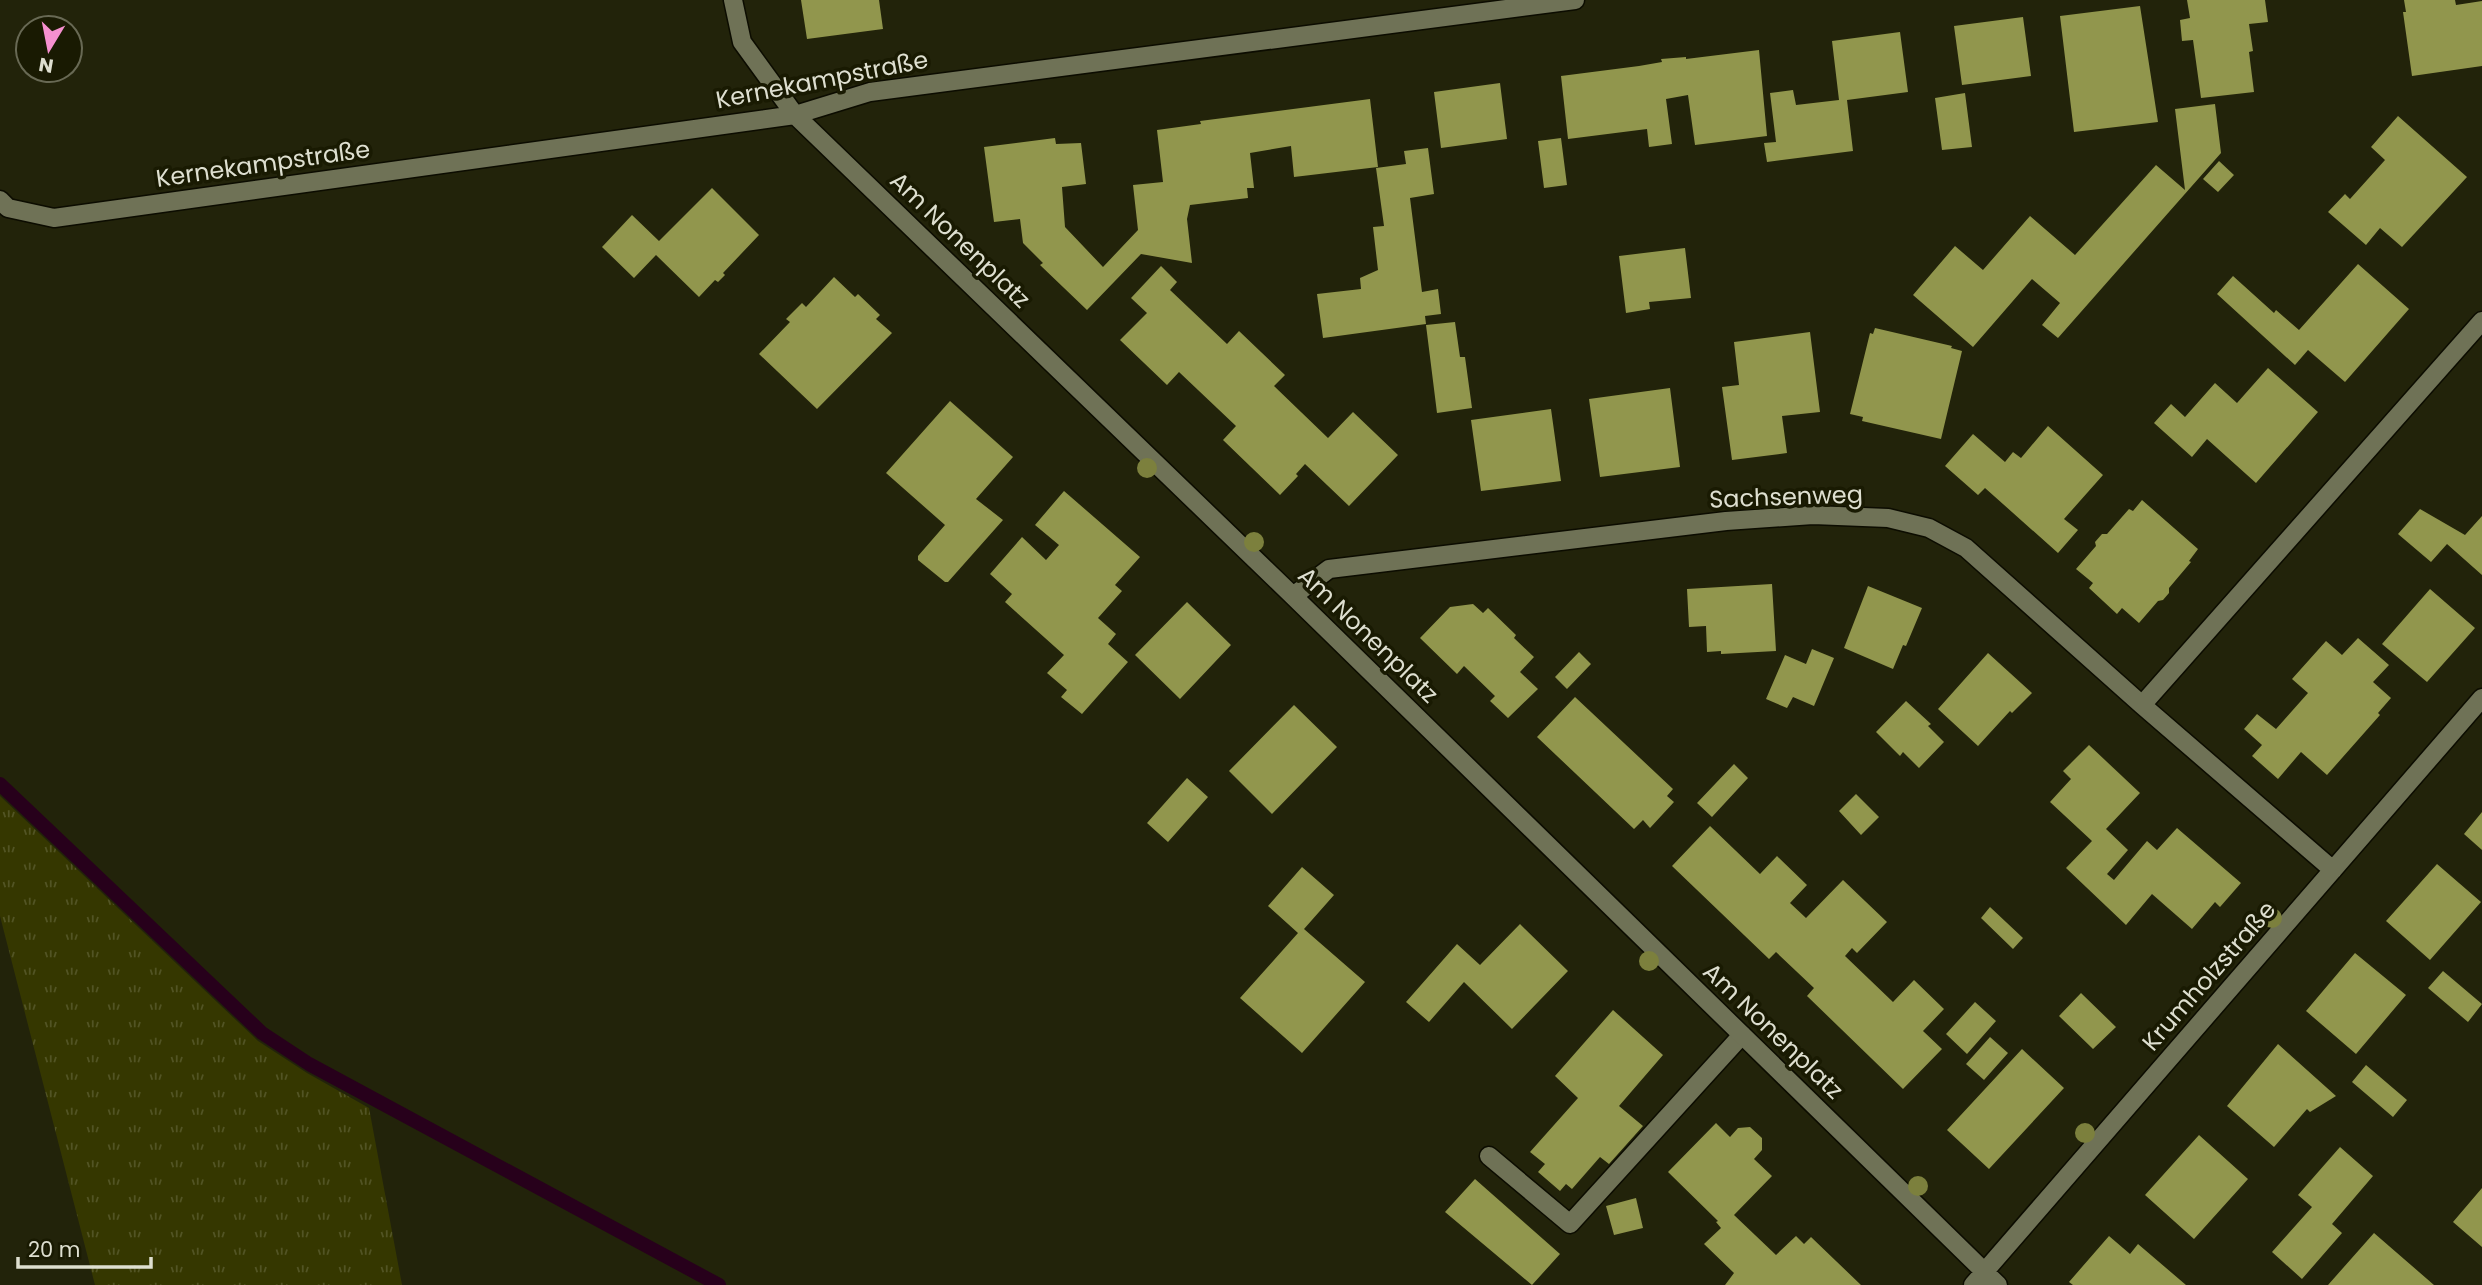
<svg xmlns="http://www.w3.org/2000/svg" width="2482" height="1285" font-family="Poppins,sans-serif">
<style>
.grass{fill:url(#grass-tufts)}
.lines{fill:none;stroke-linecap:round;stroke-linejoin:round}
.stream{stroke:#27001b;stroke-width:14}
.building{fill:#91964d}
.service-casing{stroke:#0c0c00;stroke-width:21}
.minor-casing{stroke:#0c0c00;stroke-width:21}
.service{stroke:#6f7256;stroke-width:18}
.minor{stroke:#6f7256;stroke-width:18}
.tree{fill:#7c803d}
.labels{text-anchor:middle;stroke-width:7;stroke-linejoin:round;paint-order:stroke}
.street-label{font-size:24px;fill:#dedfd0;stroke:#191a02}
</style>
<defs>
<pattern id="grass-tufts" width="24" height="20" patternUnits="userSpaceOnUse" patternTransform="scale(1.75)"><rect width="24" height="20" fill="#353700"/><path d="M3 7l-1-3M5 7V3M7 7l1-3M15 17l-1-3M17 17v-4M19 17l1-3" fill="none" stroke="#525424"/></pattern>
</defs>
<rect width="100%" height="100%" fill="#22230a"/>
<path class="grass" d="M0,796l258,245 49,32 62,35 33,177h-307l-95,-369z"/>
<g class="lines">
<path class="stream" d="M0,784l262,249 47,31 410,221"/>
</g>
<path class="building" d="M801,0h78l4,29 -76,10z
M2187,0h78l3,22 -19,2 4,27 -4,1 5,40 -53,6 -8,-58 -11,1 -2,-21 10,-2z
M2404,0h51l1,5 26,-4v65l-70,10 -9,-64h3z
M2140,6l18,116 -84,10 -14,-116z
M2023,17l8,59 -69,9 -8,-59z
M1900,32l8,60 -61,8 6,51 -86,11 -3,-19 12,-1 -6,-49 23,-3 3,15 43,-5 -7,-59z
M1759,50l8,86 -72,9 -7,-50 -22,4 6,45 -23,3 -2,-18 -79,10 -7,-63 78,-10 23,-4 -1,-3 25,-2v2z
M1500,83l7,56 -66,9 -7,-56z
M1965,93l7,54 -30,3 -7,-52z
M1370,99l8,68 -84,10 -3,-31 -41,7 4,35h-7l1,10 -58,7 -3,14 5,44 -51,-9 -54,56 -47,-45 3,-2 -20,-20 -3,-24 -26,3 -10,-75 71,-9 1,6 25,-1 5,41 -24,3 3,40 38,40 35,-37 -5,-45 30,-3 -6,-52 44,-6 -1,-3z
M2215,104l6,49 -163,185 -16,-13 18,-22 -28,-24 -59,68 -60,-52 42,-49 28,24 47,-54 45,39 81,-90 29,25 -10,-81z
M2398,116l69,61 -65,70 -22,-19 -14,17 -38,-33 17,-18 5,5 35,-39 -14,-13z
M1561,138l6,47 -23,3 -6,-47z
M1428,148l6,46 -24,4 12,94 16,-3 3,25 -16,2 1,8 -103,14 -6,-44 44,-5 -1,-11 18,-8 -5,-43 11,-1 -8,-58 30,-4 -2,-13z
M2219,161l15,14 -16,17 -15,-13z
M712,188l47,47 -36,38 2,2 -7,7 -3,-2 -16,17 -43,-42 -22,23 -32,-31 30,-32 27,26z
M1685,248l6,50 -42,4 1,7 -24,4 -7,-57z
M2358,264l51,45 -64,73 -37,-32 -13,15 -78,-71 16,-18 41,37 2,-3 23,20z
M1161,266l16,16 -7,8 57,54 12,-13 46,44 -11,11 54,52 25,-26 45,43 -49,51 -44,-42 -9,10 2,2 -18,19 -57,-55 13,-14 -57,-54 -12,13 -47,-45 27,-27 -16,-15z
M834,277l21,20 3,-3 22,21 -4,4 16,14 -75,76 -58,-55 31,-32 -4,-3 16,-16 4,4z
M1455,322l5,35h5l7,51 -35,5 -11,-88z
M1875,328l77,18 -1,2 11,3 -21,88 -79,-18 1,-4 -13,-3 20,-81 3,1z
M1810,332l10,80 -38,4 5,37 -55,7 -10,-73 17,-2 -5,-43z
M2268,368l50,44 -62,71 -49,-44 -15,18 -38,-34 17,-19 14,13 30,-34 22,20z
M1670,388l10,79 -80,10 -11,-78z
M950,401l63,56 -37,42 27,21 -55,62h-3l-27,-22v-4l27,-31 -59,-52z
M1551,409l10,72 -80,10 -10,-71z
M2048,426l55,49 -39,44 14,11 -20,23 -73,-65 -7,7 -33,-29 28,-32 32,28 8,-10 8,6z
M1064,491l76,66 -25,28 7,6 -24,27 18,16 -8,10 20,18 -46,52 -21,-17 6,-7 -20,-17 17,-18 -59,-53 7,-8 -22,-20 32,-37 24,23 13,-15 -24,-20z
M2142,500l56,49 -9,12 2,1 -22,26v5l-6,7 -5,1 -19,22 -17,-15 -5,6 -28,-26 4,-5 -17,-14 20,-23 -1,-4 7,-8h5l22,-25 4,2z
M2420,509l45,26 17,-19v59l-35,-31 -16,18 -33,-28z
M1772,584l4,67 -55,3v-3l-14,1 -1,-26 -17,1 -2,-38z
M1868,586l54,22 -16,38 -3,-1 -10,24 -49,-21z
M2430,589l45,39 -48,54 -45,-38z
M1187,602l44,43 -51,54 -45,-44z
M1473,604l10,9 5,-5 28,27 -2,3 20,19 -14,15 18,17 -30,29 -18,-17 5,-5 -31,-30 -7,8 -37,-36 30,-31z
M2358,638l31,27 -16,17 18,16 -13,15 2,2 -53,60 -26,-23 -23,27 -26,-23 10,-11 -18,-16 13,-15 19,15 32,-36 -16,-14 34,-38 16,14z
M1812,649l22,9 -20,48 -21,-9 -6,11 -21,-9 19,-44 21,9z
M1579,652l12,12 -24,25 -12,-12z
M1988,653l44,40 -20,20 -2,-2 -32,35 -40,-37z
M1575,697l98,92 -6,7 7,6 -24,26 -7,-8 -9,9 -97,-92z
M1906,701l25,23 -3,2 16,16 -25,26 -16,-16 -3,4 -24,-24z
M1294,705l43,42 -65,67 -43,-43z
M2089,745l51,48 -34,36 22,21 -21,24 7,6 33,-39 10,9 20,-22 64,55 -21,24 -5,-5 -23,27 -40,-35 -26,31 -60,-57 26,-27 -42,-39 21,-23 -8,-8z
M1734,764l14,14 -36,39 -15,-14z
M1187,778l21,19 -40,45 -21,-19z
M1856,794l23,23 -18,18 -22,-24z
M2482,812v38l-18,-16z
M1710,826l50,48 17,-18 30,29 -17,18 16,15 37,-38 44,42 -30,31 -5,-5 -7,8 48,46 21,-22 30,29 -21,22 19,18 -39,40 -96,-93 7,-8 -38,-36 -7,7 -97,-93z
M2437,864l44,38 -51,58 -44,-39z
M1302,867l32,28 -30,34 61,53 -63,71 -62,-55 58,-65 -30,-27z
M1990,907l33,31 -10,11 -32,-31z
M1520,924l48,47 -56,58 -48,-47 -35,40 -23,-20 51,-58 23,21z
M2355,953l51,42 -50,59 -50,-43z
M2443,971l39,33 -14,18 -40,-34z
M2081,993l35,34 -23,22 -34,-33z
M1975,1002l21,19 -29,33 -21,-20z
M1613,1010l50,45 -44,51 24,20 -34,38 -9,-7 -28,32 -6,-5 -6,7 -22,-19 7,-8 -15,-12 48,-54 -23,-22z
M1990,1037l18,16 -24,27 -18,-16z
M2278,1044l58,52 -26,16 -3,-3 -33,38 -47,-41z
M2022,1049l42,39 -75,81 -42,-39z
M2366,1065l41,35 -14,17 -41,-35z
M1716,1123l14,14 8,-9 12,-1 12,11v12l-8,9 18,17 -38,39 42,40 20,-19 8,8 7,-7 50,48h-136l9,-12 -30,-29 17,-16 -5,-6 2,-1 -50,-49z
M2199,1135l49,44 -54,60 -49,-44z
M2340,1147l33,29 -41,48 10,9 -40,46 -30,-27 40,-45 -14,-12z
M1475,1179l85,75 -28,31 -87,-73z
M2482,1188v59l-29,-25z
M1636,1198l7,30 -29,7 -8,-29z
M2374,1233l60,52h-106z
M2109,1236l21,18 8,-10 48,41h-113l-4,-3z"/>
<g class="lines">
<defs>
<path id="service" d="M1489,1156l81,68 172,-189"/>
<path id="minor" d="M733,0l9,42 53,73 498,481 705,689
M0,200l8,8 46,10 741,-103 75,-23 705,-92
M1293,596l36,-27 397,-48 87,-6 75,3 41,10 37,20 176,157 191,165
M2142,705l340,-384
M1973,1285l509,-587"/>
</defs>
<use href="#service" class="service-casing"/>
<use href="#minor" class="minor-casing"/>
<use href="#service" class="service"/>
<use href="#minor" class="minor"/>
</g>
<g class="tree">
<circle cx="1147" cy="468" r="10"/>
<circle cx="1254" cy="542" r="10"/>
<circle cx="2272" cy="918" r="10"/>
<circle cx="1649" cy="961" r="10"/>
<circle cx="2085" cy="1133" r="10"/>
<circle cx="1918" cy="1186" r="10"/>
</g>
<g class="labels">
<g class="street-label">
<text transform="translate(822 80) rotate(-11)" y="8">Kernekampstraße</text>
<text transform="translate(263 164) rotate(-8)" y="8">Kernekampstraße</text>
<text transform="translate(960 240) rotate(44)" y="8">Am Nonenplatz</text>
<text transform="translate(1786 497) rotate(-2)" y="8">Sachsenweg</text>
<text transform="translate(1368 635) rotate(44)" y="8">Am Nonenplatz</text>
<text transform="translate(2209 976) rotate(-49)" y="8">Krumholzstraße</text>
<text transform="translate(1773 1031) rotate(44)" y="8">Am Nonenplatz</text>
</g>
</g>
<g transform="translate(49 49) rotate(190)"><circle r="33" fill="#191a02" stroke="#686954" stroke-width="2"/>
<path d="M0-5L12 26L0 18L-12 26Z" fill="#f690d0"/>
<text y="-10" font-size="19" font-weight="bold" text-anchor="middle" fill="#dedfd0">N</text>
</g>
<path d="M18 1257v10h133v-10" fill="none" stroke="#dedfd0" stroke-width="3.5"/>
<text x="28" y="1257" font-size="21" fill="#dedfd0" stroke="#191a02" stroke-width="5" paint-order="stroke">20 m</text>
</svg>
